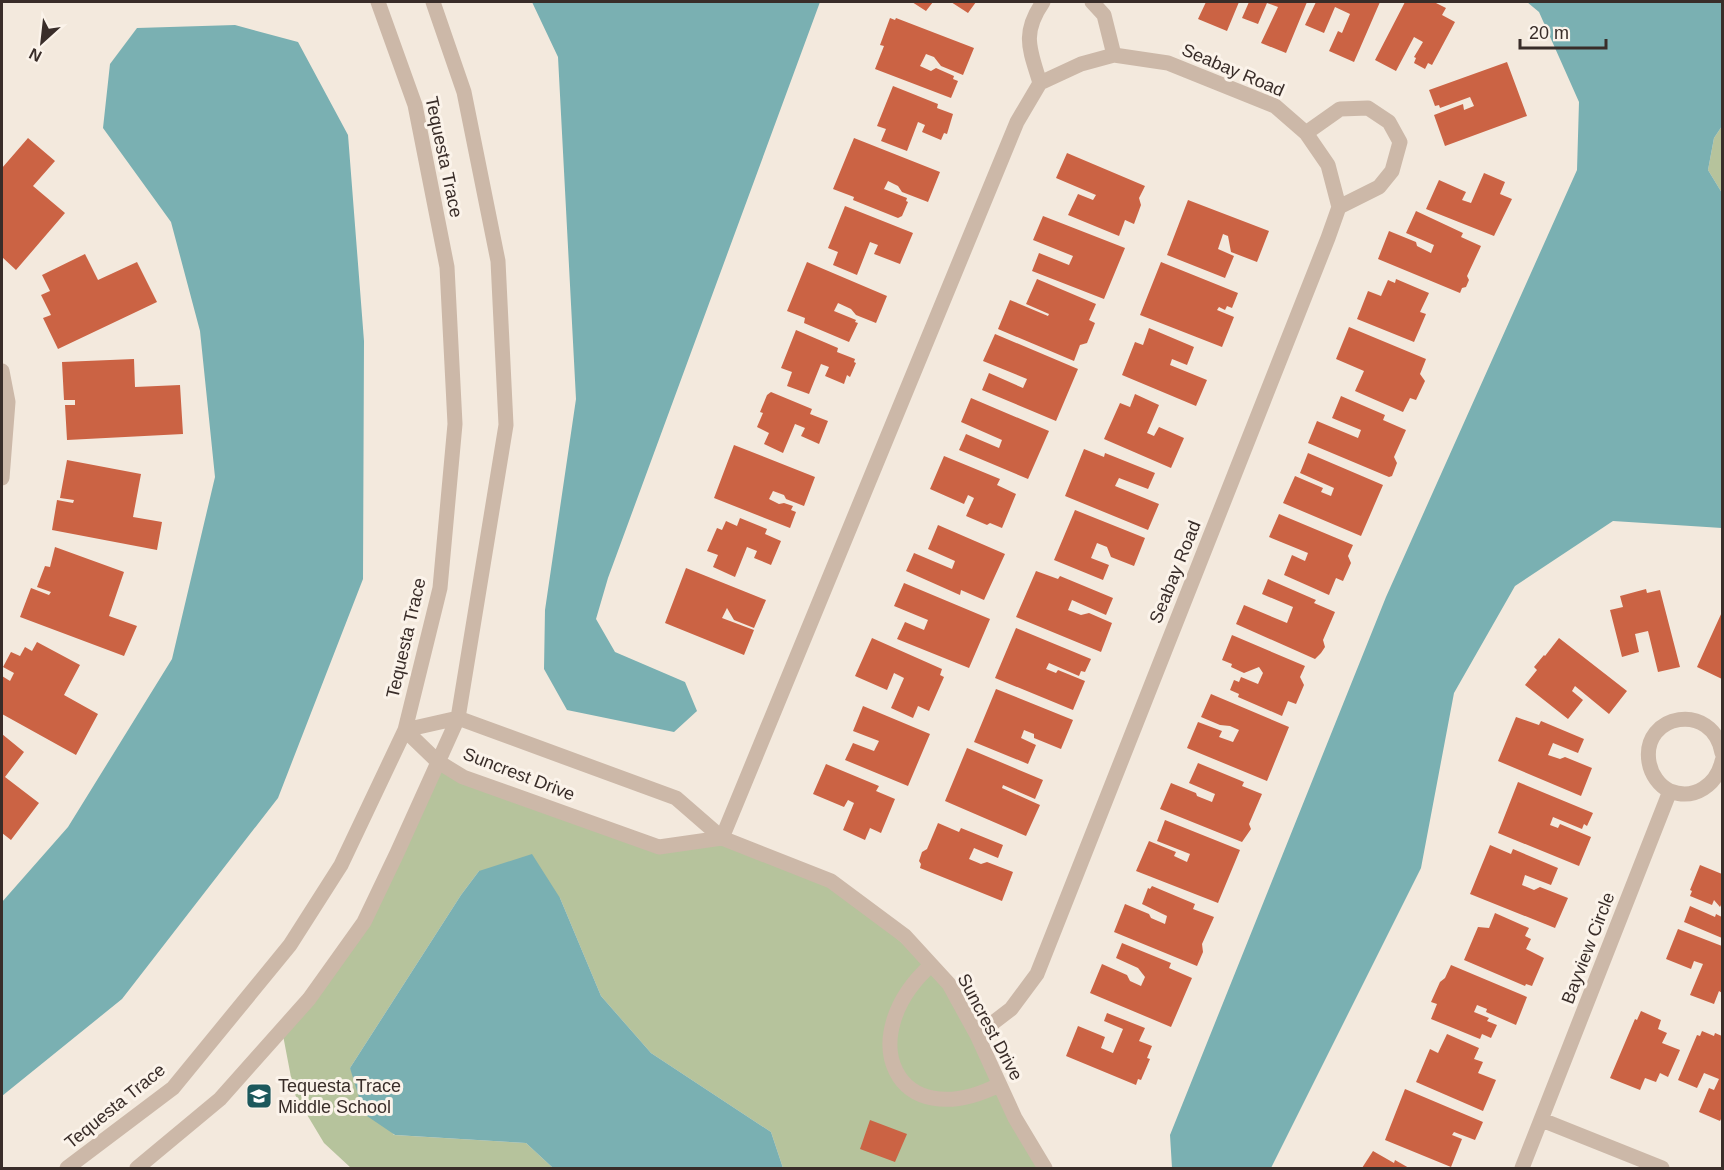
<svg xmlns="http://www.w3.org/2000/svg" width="1724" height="1170" font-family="Arial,sans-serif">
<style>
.green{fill:#b6c39c}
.water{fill:#7ab0b2}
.building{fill:#cb6344}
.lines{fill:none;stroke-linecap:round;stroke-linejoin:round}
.minor{stroke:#ccb8a8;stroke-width:15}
.labels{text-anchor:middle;stroke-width:6;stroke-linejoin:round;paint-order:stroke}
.street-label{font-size:18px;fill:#392d29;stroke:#fbf3ea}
.poi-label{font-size:18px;fill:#392d29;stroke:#fbf3ea;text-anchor:start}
</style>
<rect width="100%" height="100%" fill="#f3e9dd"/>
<path class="green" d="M1722,126v67l-14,-23 6,-32z
M437,761l222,86 63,-9 109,43 118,103 96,184h-262l-12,-36 -120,-79 -50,-57 -41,-98 -81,-27 -18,24 -111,173 44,67 132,8 27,25h-202l-27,-25 -30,-50 -12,-63 82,-108z"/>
<path class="water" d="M532,2h288l-212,576 -12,41 19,33 70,30 12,29 -23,21 -107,-22 -23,-41 1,-59 31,-211 -18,-342z
M1527,2h195v124l-8,12 -6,32 14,23v335l-109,-7 -98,65 -61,107 -33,175 -150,300h-99l-2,-33 216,-538 191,-427 2,-68 -40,-90z
M235,25l63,17 50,93 16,206 -1,238 -85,219 -156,201 -120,97v-194l66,-75 104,-168 43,-182 -15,-146 -29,-109 -68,-94 7,-64 27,-36z
M532,854l28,44 41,98 50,57 120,79 12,36h-230l-27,-25 -131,-8 -31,-21 -14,-46 111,-173 18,-24z"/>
<path class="building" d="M912,2h21l-7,9z
M951,2h25l-8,11z
M1206,2h33l-12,29 -29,-12z
M1249,2h58l-21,51 -25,-10 17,-36 -11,-4 -9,21 -16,-6z
M1316,2h64l-26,60 -25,-11 9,-20 4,2 8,-19 -15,-7 -11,26 -19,-8z
M1405,2h29l12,6 -4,7 13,7 -23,43 -4,-2 -3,6 -11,-6 2,-5 -2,-1 9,-15 -9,-5 -18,34 -21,-11z
M890,18l5,2 1,-2 78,30 -11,27 -22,-9 -7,-9 -8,-3 -6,12 11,5 5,-3 18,8 -1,3 5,2 -7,17 -76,-29 9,-23 -4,-1z
M1507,62l20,54 -82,30 -11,-31 29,-11 1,6 10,-4 -4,-9 -30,11 -1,-3 -4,1 -6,-16z
M893,86l45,18 -1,4 16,6 -6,20 -3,-1 -3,7 -19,-8 3,-7 -7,-3 -11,29 -26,-10 5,-12 -9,-3z
M28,138l27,23 -22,25 32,27 -49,57 -14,-13v-89z
M854,138l86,34 -12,30 -26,-10 -4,-6 -10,-5 -4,8 23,9 -1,3 2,1 -6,14 -4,2 -45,-18 1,-3 -21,-8z
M1067,153l78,33 -6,12 2,7 -7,19 -9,-4 -6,16 -51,-21 10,-21 15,6 3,-5 -40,-17z
M1484,173l21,9 -5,12 12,5 -18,37 -68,-27 13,-29 27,12 -4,8 9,3z
M1188,200l81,31 -12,31 -26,-10 -3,-16 -5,-2 -5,15 16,7 -9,22 -58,-23z
M845,206l68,27 -13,31 -26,-10 4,-9 -8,-3 -13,33 -24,-10 5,-13 -10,-4z
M1416,211l47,22 -2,4 20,9 -14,30 2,4 -3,7 -4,1 -2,5 -82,-34 11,-28 27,11 1,4 14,7 3,-8 -28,-12z
M1043,216l82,32 -21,51 -72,-28 7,-18 30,12 4,-9 -40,-16z
M85,254l13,26 39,-18 20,40 -99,47 -15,-31 8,-3 -10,-20 9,-4 -8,-16z
M807,262l80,34 -11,27 -20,-8 -5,-6 -13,-6 -4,8 22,9 -1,2 3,1 -9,19 -45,-19 1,-5 -18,-7z
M1161,262l77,31 -6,15 -5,-2 -2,4 -6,-3 -2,3 17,7 -12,30 -82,-32z
M1037,279l59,25 -7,16 6,3 -8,20 -7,2 -6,16 -76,-32 12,-29 38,16 1,-2 -23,-10z
M1396,279l33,14 -9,19 6,2 -12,28 -57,-23 11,-28 13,5 7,-16 7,3z
M1349,327l77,32 -6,15 5,7 -9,19 -6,-2 -7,14 -48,-21 9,-20 -28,-12z
M1149,328l45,19 -7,18 -15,-6 -2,6 37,15 -11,26 -74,-31 13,-33 8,3z
M796,330l42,18 -1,4 18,7 -1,3 2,1 -6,14 -3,-2 -3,9 -19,-8 4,-9 -8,-3 -12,30 -22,-8 5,-14 -11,-4z
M995,334l83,35 -22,52 -74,-31 7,-17 34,15 4,-9 -44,-18z
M134,359l1,28 45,-2 3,49 -116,6 -2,-35h10v-5h-11l-2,-38z
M771,392l41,17 -2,5 18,7 -9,23 -18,-8 4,-8 -10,-4 -12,29 -19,-9 5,-11 -12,-6 6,-14 -3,-1 7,-17z
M1135,394l24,11 -12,28 7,3 5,-9 25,11 -13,30 -67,-29 16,-36 10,4z
M1341,396l44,19 -2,5 23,10 -12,27 3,6 -5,13 -3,1 -81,-34 9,-22 41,17 3,-8 -29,-12z
M971,398l78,33 -21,48 -69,-29 7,-16 33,14 3,-8 -41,-18z
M734,445l81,32 -11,29 -18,-7 -2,-4 -11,-4 -4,8 10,5 5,-1 9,3 -2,4 5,2 -6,16 -76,-30z
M1084,449l20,8 1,-4 50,20 -7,16 -29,-11 -4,8 44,18 -11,26 -83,-34z
M1308,453l75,32 -22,51 -78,-33 12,-27 28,12 -2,4 10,4 3,-8 -34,-15z
M944,456l56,23 -3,6 19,9 -14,34 -12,-5 -3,2 -21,-9 8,-18 -6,-3 -4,9 -34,-15z
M67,460l74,14 -8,43 29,5 -5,28 -105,-20 5,-30 16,3 1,-3 -14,-2z
M1075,510l70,28 -11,28 -23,-9 -4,-10 -10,-4 -6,15 18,7 -6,15 -49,-20z
M1279,514l74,31 -5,11 3,7 -8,18 -7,-3 -7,17 -45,-20 8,-20 13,6 3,-8 -39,-16z
M740,518l27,11 -2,5 16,7 -10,24 -17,-7 3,-7 -10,-4 -12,30 -22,-10 5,-12 -11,-4 10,-23 5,2 4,-9 11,5z
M938,525l67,29 -21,46 -23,-10 -1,5 -54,-24 8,-18 38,16 3,-8 -27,-12z
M55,547l69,25 -15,44 28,10 -13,30 -104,-39 11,-29 18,7 2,-3 -14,-5 8,-21 5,1z
M686,568l80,32 -12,28 -20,-8 -7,-12 -5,10 32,12 -10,25 -79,-32z
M1036,571l22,8 2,-3 53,22 -7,17 -34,-15 -4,10 13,5 8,-2 23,10 -11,29 -85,-35z
M1268,579l48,21 -2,3 21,9 -12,28 2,7 -4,6 -6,6 -79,-35 8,-19 43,18 6,-16 -31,-13z
M904,583l86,36 -21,49 -72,-29 8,-17 19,8 4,-10 -34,-14z
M1646,589l1,4 13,-3 20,77 -22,5 -10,-41 -13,3 4,18 -17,5 -12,-47 13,-3 -3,-11z
M1722,612v67l-25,-12z
M1016,628l75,31 -6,13 -4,-1 -2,5 -30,-13 -3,6 10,4 2,-3 27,11 -12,29 -78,-32z
M1232,635l73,31 -5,11 4,8 -8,19 -8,-3 -6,15 -44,-19 1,-3 -9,-4 4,-10 5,2 2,-5 17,7 5,-11 -4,-6 -15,6 -13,-6 1,-3 -10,-4z
M872,638l70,31 -2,6 4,2 -15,34 -11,-5 -5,12 -22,-10 13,-30 -10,-5 -7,17 -32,-14z
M1559,638l68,53 -18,23 -34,-28 -3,5 11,9 -15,19 -43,-34 12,-15 -3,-3 10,-12 1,1z
M37,642l43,23 -16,30 34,19 -22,41 -74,-41v-38l8,5 4,-8 -11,-6 8,-15 9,4 5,-9 7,4z
M996,689l77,31 -12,29 -27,-11v-4l-10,-4 -3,8 15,7 -8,19 -54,-22z
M1211,694l78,33 -22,54 -80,-33 11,-26 24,9 -3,6 14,5 6,-12 -9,-4 -10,-1 -19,-8z
M863,706l67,28 -22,52 -63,-26 8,-17 21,8 5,-10 -26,-10z
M1516,717l23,8 2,-4 43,18 -6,14 -25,-10 -5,12 12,4 5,-2 27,11 -11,28 -83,-35z
M2,734l22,18 -19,25 34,26 -28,37 -9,-7z
M967,748l76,32 -8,19 -32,-14 -1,3 38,17 -14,31 -81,-35z
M1198,763l46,19 -2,4 20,8 -13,30 2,5 -9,13 -82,-33 11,-26 25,10 1,3 15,6 3,-8 -26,-11z
M826,764l53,22 -3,5 19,8 -14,34 -11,-5 -5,12 -22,-10 11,-27 -6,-3 -4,7 -31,-13z
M1518,782l75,31 -6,13 -3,-2 -2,5 -29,-12 -3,8 8,3 2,-4 31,13 -12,29 -81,-33z
M1165,820l75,30 -22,53 -82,-32 13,-30 27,11 -2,4 13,6 3,-8 -33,-13z
M938,823l21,9 2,-4 42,17 -5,13 -24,-10 -5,11 12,5 6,-2 26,10 -11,29 -82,-33 1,-4 -2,-3 3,-9 5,-3z
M1490,845l21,9 2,-5 45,19 -7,17 -26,-10 -3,10 12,5 6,-3 28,11 -13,30 -85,-34z
M1700,865l22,9v29l-2,4 -6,-7 -2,5 -22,-9 2,-5 -2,-1z
M1152,886l43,18 -2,5 21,8 -12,27 1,8 -6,14 -83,-34 11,-28 24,10 2,4 14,6 2,-8 -25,-12 6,-16 2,1z
M1690,906l25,11 1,-3 6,3v21l-38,-16z
M1495,913l34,15 -4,8 6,3 -5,10 18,9 -12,28 -6,-2 -1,2 -61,-26 14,-33 11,1z
M1678,929l44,17v47l-3,-2 -5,13 -24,-9 13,-31 -9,-3 -3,8 -25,-10z
M1122,943l49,20 -2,5 23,10 -21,49 -81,-34 12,-29 25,11 3,6 11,5 4,-9 -7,-9 -22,-10z
M1451,965l76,32 -11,28 -30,-13 1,-3 -10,-4 -3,7 15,6 -2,3 10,4 -6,13 -9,-4 -2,5 -49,-20 6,-15 -6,-2 9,-20 5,-4z
M1641,1011l20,9 -3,9 9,4 -5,10 18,7 -12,27 -8,-4 -4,9 -11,-4 -5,12 -30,-12 25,-59 2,1z
M1107,1013l38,15 -6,13 13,5 -5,12 3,1 -9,21 -3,-1 -2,6 -70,-29 12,-30 27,11 -4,11 12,5 10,-24 -19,-8z
M1702,1031l12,5 1,-3 7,3v81l-2,4 -21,-9 10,-24 5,2 5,-11 -15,-6 -7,15 -19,-8 19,-45 3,1z
M1447,1034l32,14 -5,11 9,3 -5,11 18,7 -13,31 -67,-29 14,-33 8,4z
M1405,1089l78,33 -8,18 -21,-8 -2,3 10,4 -11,28 -66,-27z
M870,1120l37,14 -12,28 -35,-13z
M1373,1151l21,12 1,-3 14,8h-47z"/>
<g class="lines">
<path class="minor" d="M1092,2l12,13 10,40
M1040,83c-10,-33 -19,-49 3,-81
M1306,133l34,-24 28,-1 21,14 11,20 -8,29 -13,16 -40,20
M2,371l6,31 -6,76
M405,730l53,-12 218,80 46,40 109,43 74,55 44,48 28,51 38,83 30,50
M405,730l32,31 26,16 196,70 63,-9
M1722,753c-9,-52 -81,-40 -73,9 2,12 10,24 21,29 25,10 47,-7 52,-30
M722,838l295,-716 23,-39 41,-19 33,-9 54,8 107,43 31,27 22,32 11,42 -11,31 -291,736 -26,35 -34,26
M931,965c-79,71 -37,172 68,120
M1542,1120l120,48
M67,1168l106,-80 117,-143 51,-80 64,-135 35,-142 15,-164 -8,-157 -32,-162 -37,-103
M137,1168l83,-69 89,-100 55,-77 33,-69 61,-135 48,-293 -8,-164 -34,-169 -31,-90
M1522,1168l148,-377"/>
</g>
<defs>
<symbol id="school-square" viewBox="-11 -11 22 22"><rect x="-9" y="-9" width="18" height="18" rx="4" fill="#1c585c" stroke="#fbf3ea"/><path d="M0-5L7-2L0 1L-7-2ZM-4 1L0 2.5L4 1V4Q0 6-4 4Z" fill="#fff"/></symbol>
</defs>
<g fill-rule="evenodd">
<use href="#school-square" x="244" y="1081" width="30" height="30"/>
</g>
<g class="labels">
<g class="street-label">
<text transform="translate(1233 70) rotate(23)" y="6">Seabay Road</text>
<text transform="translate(444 157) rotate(78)" y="6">Tequesta Trace</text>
<text transform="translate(1175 572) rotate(-68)" y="6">Seabay Road</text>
<text transform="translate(406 638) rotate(-77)" y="6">Tequesta Trace</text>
<text transform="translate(519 774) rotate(21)" y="6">Suncrest Drive</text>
<text transform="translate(1588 948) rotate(-69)" y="6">Bayview Circle</text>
<text transform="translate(990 1027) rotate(62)" y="6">Suncrest Drive</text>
<text transform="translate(115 1106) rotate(-39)" y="6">Tequesta Trace</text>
</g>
<g class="poi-label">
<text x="278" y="1092">Tequesta Trace<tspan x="278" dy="21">Middle School</tspan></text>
</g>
</g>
<rect width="1724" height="1170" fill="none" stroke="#392d29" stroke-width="6"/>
<g transform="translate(42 42) rotate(207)" stroke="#fbf3ea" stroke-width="4.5" paint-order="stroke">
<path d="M0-4.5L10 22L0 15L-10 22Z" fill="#392d29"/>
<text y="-9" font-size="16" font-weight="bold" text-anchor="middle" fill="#392d29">N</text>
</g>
<path d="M1520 39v9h86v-9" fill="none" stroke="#392d29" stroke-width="3"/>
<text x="1529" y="39" font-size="18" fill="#392d29" stroke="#fbf3ea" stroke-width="4.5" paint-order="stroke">20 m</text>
</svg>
